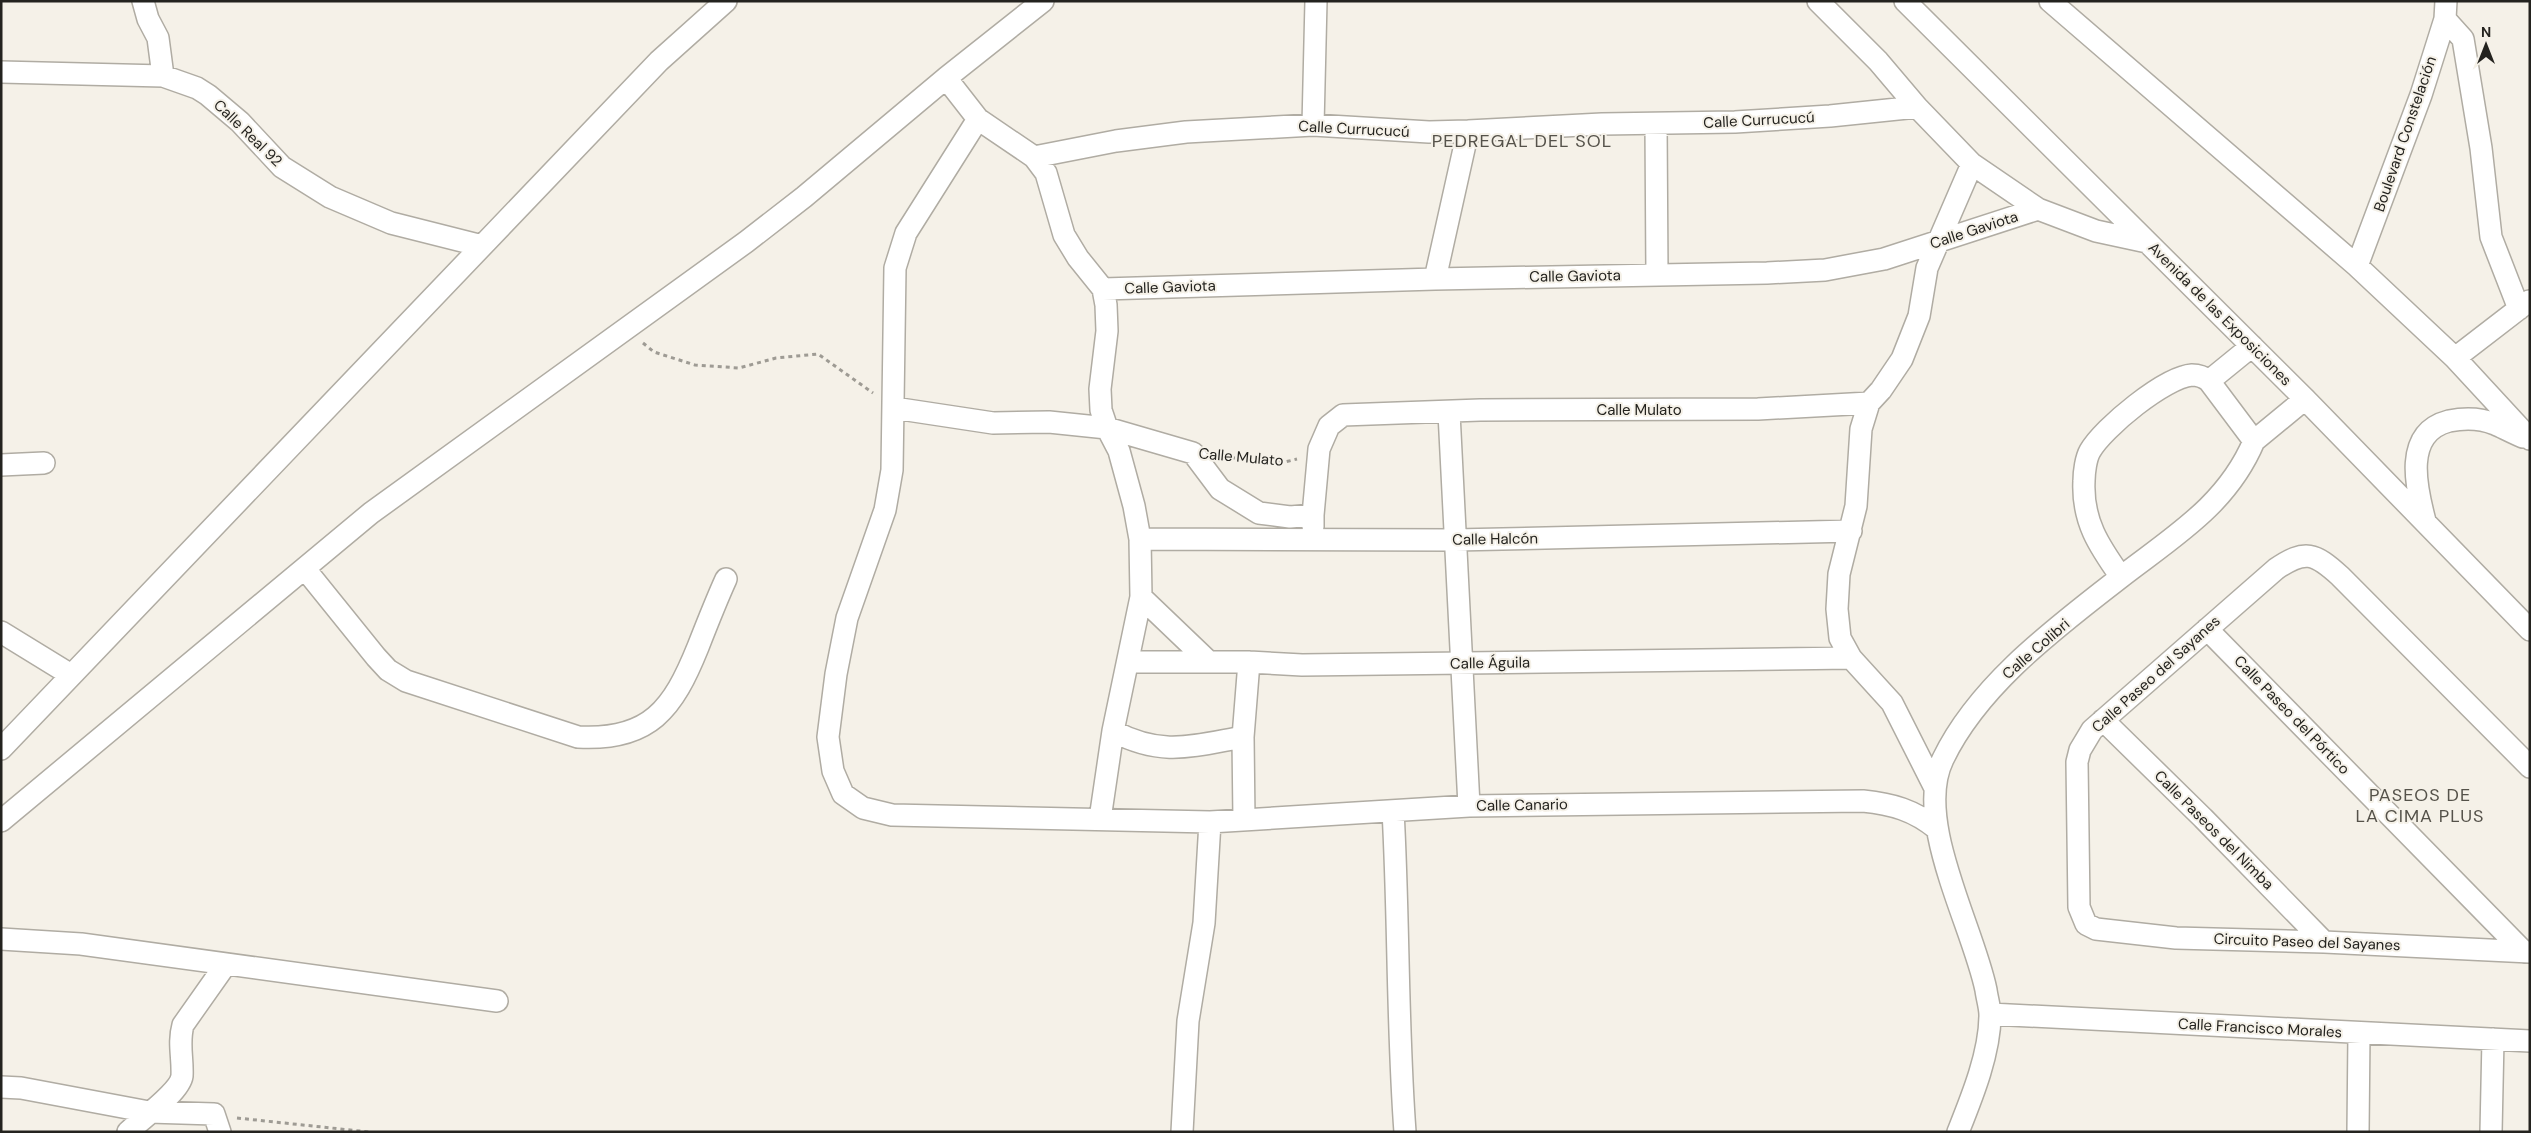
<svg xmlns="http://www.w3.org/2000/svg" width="2531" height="1133" font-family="'DM Sans',sans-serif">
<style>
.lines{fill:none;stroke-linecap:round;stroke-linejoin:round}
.minor-casing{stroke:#b0aca3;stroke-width:24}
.path{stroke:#9e9b94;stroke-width:3;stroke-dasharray:4 4;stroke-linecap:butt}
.minor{stroke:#fff;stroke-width:21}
.labels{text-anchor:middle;stroke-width:4;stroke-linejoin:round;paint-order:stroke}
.street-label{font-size:15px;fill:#24231f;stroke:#f5f1e8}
.quarter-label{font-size:18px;letter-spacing:1px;fill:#55524a;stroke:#f5f1e8}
</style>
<rect width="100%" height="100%" fill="#f5f1e8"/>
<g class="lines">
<defs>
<path id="minor" d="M143,1l5,18 10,19 5,38
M1818,1l60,60 39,46 55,57 66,45 58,22 51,11
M1905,1l400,398 225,231
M2050,1l307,265 98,92 75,81
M2445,19l18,20 18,109 10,89 28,72
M1,72l162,4 34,12 11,7 32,27 42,45 48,30 61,26 91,23
M946,78l32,41 56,38 12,16 18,62 14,23 25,31 3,16 1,26 -7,58 1,21 6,18 12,23 15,55 6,33 1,58 -28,134 -13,88
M978,119l-72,114 -11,35 -3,202 -7,40 -38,108 -11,56 -8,63 5,34 10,23 20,14 29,7 318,7 259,-16 394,-5c29,3 51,9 74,28
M1656,124l1,151
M1313,125l3,-124
M1034,157l82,-16 70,-9 127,-7 116,7 39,-1 134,-7 133,-2 95,-6 87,-9
M2357,266l64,-171 24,-76 1,-18
M1435,279l33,-148
M1103,289l332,-10 332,-6 58,-3 59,-11 154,-50
M2455,358l74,-57
M2209,381l43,-35
M894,408l99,15 56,-1 58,6 86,25 27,36 39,24 31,4 23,-2v12
M1449,413l20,393
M2254,441l51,-42
M1,465l43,-2
M1313,515l6,-66 10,-23 14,-11 137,-5 278,-1 111,-6
M2425,521c-9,-34 -22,-88 24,-100 15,-3 31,-3 46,3 9,4 18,9 28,13
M1140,539l315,1 396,-9
M305,569l71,88 12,13 18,11 172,56c72,4 95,-28 120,-90 9,-23 18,-46 28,-68
M1141,597l68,65
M2207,629l317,323
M1,632l70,43
M1129,662h120l53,3 549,-7
M2103,720l100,98 121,124
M1113,731c49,26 79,15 130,6
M1,749l658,-688 67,-60
M2530,767l-190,-191c-25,-23 -35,-27 -64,-7l-184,161 -12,20 -3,12 2,145 7,17 10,5 80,9 148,4 206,10
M1934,786l-42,-83 -41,-45 -11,-20 -3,-29 2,-35 17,-68 5,-77 8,-26 12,-13 21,-31 17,-43 8,-48 45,-104
M1393,811c6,107 4,214 12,321
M1244,820l-1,-83 6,-75
M1,821l370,-308 375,-271 58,-45 142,-119 97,-77
M1,939l80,5 416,57
M1990,1014l540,27
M1,1087l20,1 128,24 65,2 6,18
M128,1132c12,-12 52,-40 54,-56 1,-18 -4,-33 1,-51l43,-61
M1182,1132l6,-111 16,-98 6,-101
M1958,1132c14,-35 32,-79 32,-117 0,-8 -3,-17 -4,-25 -13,-64 -73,-170 -43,-231 36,-75 114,-132 178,-182 53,-41 106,-72 133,-136l-45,-60c-5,-4 -11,-6 -17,-6 -27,2 -89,53 -102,76 -4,7 -6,21 -6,30 -2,40 15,65 37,96
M2358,1132l1,-99
M2491,1132l2,-93"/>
</defs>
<use href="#minor" class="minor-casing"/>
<path class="path" d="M643,343l11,9 41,13 44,3 37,-10 42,-4 55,39
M1223,457l62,5 12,-3
M237,1118l132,14"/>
<use href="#minor" class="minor"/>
</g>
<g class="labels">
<g class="street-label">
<text transform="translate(1759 120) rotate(-3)" y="5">Calle Currucucú</text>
<text transform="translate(1354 129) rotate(3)" y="5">Calle Currucucú</text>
<text transform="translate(248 133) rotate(44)" y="5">Calle Real 92</text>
<text transform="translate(2405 134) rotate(-71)" y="5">Boulevard Constelación</text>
<text transform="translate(1974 230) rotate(-18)" y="5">Calle Gaviota</text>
<text transform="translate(1575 276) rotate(-1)" y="5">Calle Gaviota</text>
<text transform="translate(1170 287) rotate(-2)" y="5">Calle Gaviota</text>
<text transform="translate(2220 314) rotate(45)" y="5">Avenida de las Exposiciones</text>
<text x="1639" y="415">Calle Mulato</text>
<text transform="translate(1241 457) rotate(5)" y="5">Calle Mulato</text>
<text transform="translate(1495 539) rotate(-1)" y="5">Calle Halcón</text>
<text transform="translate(2036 649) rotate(-41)" y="5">Calle Colibri</text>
<text transform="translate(1490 663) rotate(-1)" y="5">Calle Águila</text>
<text transform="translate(2156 674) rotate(-42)" y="5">Calle Paseo del Sayanes</text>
<text transform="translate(2292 715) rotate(46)" y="5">Calle Paseo del Pórtico</text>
<text transform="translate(1522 805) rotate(-1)" y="5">Calle Canario</text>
<text transform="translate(2214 830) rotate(45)" y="5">Calle Paseos del Nimba</text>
<text transform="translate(2307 942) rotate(2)" y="5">Circuito Paseo del Sayanes</text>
<text transform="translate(2260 1028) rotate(3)" y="5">Calle Francisco Morales</text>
</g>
<g class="quarter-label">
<text x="1522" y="147">PEDREGAL DEL SOL</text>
<text x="2420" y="801">PASEOS DE<tspan x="2420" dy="21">LA CIMA PLUS</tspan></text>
</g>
</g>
<rect width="2531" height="1133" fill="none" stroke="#24231f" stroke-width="5"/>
<g transform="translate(2486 45)" stroke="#f5f1e8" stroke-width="4" paint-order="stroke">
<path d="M0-4L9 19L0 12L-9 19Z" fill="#24231f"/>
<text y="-8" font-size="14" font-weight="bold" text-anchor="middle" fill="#24231f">N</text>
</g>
</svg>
